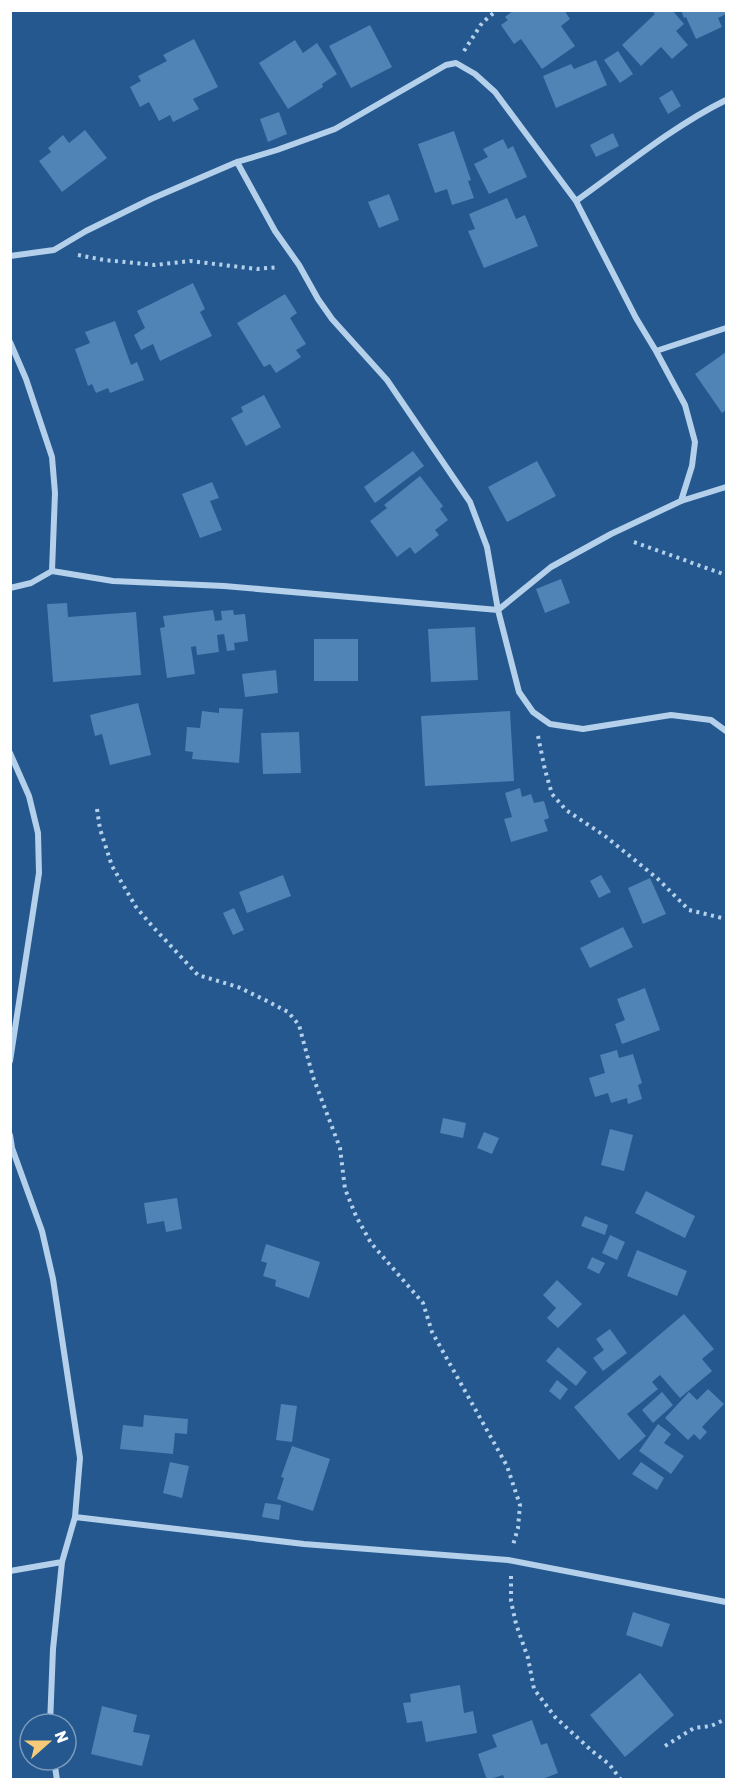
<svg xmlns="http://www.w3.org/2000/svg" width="737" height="1790" font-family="Rubik,sans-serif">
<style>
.building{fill:#5084b7}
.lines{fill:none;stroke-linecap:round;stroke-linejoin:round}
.path{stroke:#b4d0eb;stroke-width:4;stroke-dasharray:3 4.5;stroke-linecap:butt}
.street{stroke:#b4d0eb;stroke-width:6}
</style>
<rect width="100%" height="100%" fill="#24588e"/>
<path class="building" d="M514,10h50l6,9 -9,7 14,20 -33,23 -21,-30 -7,5 -13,-19 7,-5 -3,-3z
M651,10h21l12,14 -8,7 12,14 -16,14 -11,-12 -20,19 -19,-21 33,-31z
M681,10h45v4l-8,4 4,9 -26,12 -10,-22 -2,1z
M370,25l22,42 -41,21 -22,-42z
M194,39l24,48 -25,12 6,10 -26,13 -3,-7 -11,6 -10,-19 -9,5 -10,-20 11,-6 -3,-5 29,-15 -4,-6z
M295,40l8,13 14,-10 20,31 -15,10 1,3 -35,22 -29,-46z
M618,51l15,23 -13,9 -16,-23z
M596,60l11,25 -51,23 -13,-32 28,-12 3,5z
M672,90l9,16 -13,8 -9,-16z
M279,112l8,22 -19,8 -8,-23z
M85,130l22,28 -45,34 -23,-31 12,-9 -3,-4 15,-13 6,8z
M454,131l17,49 -3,1 6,17 -22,7 -5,-16 -12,4 -17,-49z
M613,133l6,13 -23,11 -6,-12z
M503,139l5,10 5,-3 14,31 -38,17 -15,-30 14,-7 -5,-8z
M389,194l10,26 -20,8 -11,-26z
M507,198l9,21 9,-4 13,31 -54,22 -16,-37 7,-2 -6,-15z
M193,283l12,26 -5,3 12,24 -52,25 -7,-17 -12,6 -7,-15 11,-7 -8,-17z
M285,294l12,19 -7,5 16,26 -10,6 5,7 -25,16 -6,-9 -6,3 -27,-44z
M115,321l16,44 6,-3 7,18 -34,13 -2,-5 -12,5 -4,-9 -4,2 -13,-37 15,-6 -5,-11z
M726,352v58l-4,3 -27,-39z
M264,395l17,32 -35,19 -15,-28 12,-6 -2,-5z
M413,451l11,15 -49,37 -11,-16z
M537,461l19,35 -49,26 -19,-35z
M420,476l23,30 -3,3 8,11 -13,10 4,5 -24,19 -5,-7 -13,10 -27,-36 17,-13 -3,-3z
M212,482l7,16 -9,3 12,29 -22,8 -18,-44z
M561,579l9,24 -25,10 -9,-24z
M67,603l1,14 68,-5 5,63 -88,7 -6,-78z
M213,610l2,11 7,-1 -1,-9 12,-1 1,5 11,-1 3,27 -14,2 1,7 -8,1 -3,-17 -7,1 2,17 -22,3 -1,-9 -5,1 4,27 -28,4 -7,-50 5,-1 -2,-11z
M475,627l3,53 -47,2 -3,-53z
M314,639h44v42h-44z
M276,670l2,23 -33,4 -3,-23z
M138,703l13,52 -41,10 -8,-31 -7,2 -5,-21z
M219,708l24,1 -4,54 -47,-4 1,-7 -8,-1 2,-24 13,1 2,-17 17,2z
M510,711l4,70 -89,5 -4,-70z
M299,732l2,41 -38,1 -2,-41z
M520,788l2,9 9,-3 3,9 10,-2 5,17 -5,2 4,11 -37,11 -7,-23 8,-2 -7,-24z
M283,875l8,21 -44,17 -8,-21z
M601,875l10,17 -12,6 -9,-17z
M650,878l16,36 -23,10 -15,-36z
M234,908l10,22 -11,5 -10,-22z
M623,927l10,20 -43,21 -10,-20z
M645,988l15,42 -38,14 -7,-20 10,-4 -8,-21z
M617,1050l2,8 14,-4 9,29 -4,2 4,14 -14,5 -1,-6 -16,5 -3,-10 -13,4 -6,-19 16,-5 -5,-18z
M443,1118l23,5 -3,15 -23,-5z
M610,1129l23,6 -9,36 -23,-6z
M484,1132l15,6 -7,16 -15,-6z
M646,1191l49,25 -10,22 -50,-25z
M177,1198l5,31 -16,3 -2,-11 -17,3 -3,-21z
M585,1216l23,9 -3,10 -24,-9z
M610,1235l15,7 -8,18 -15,-7z
M266,1244l54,18 -11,36 -34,-12 1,-6 -13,-4 4,-13 -6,-2z
M637,1250l50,21 -10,25 -50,-20z
M592,1257l13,6 -6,11 -12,-6z
M557,1280l25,24 -24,24 -11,-10 9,-10 -13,-13z
M684,1314l30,35 -12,10 10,12 -32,27 -20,-23 -8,7 6,7 -31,25 19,22 -27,24 -45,-53z
M610,1329l17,24 -24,18 -10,-13 11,-8 -8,-11z
M558,1347l29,25 -11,14 -30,-25z
M557,1380l11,9 -8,11 -11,-9z
M708,1389l16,15 -22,23 5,5 -7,8 -6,-6 -6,6 -23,-22 24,-26 8,8z
M662,1392l11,13 -20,18 -11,-13z
M281,1404l16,2 -5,36 -16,-2z
M144,1415l44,4 -1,15 -12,-1 -2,21 -53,-5 3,-24 20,2z
M658,1424l13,10 -7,9 20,13 -13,18 -32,-23z
M292,1446l38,13 -17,52 -36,-12 7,-21 -3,-1z
M170,1462l19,4 -7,32 -19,-5z
M641,1462l23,16 -7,12 -25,-16z
M265,1503l16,2 -2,15 -17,-3z
M633,1612l37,12 -8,23 -36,-12z
M640,1673l34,42 -49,42 -35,-42z
M460,1685l4,28 9,-2 4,22 -51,9 -4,-21 -15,2 -4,-20 8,-1 -1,-8z
M102,1706l35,9 -4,17 17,3 -8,31 -51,-12z
M532,1720l9,25 6,-2 11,30 -18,7h-35l-2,-5 -16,5 -9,-26 19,-7 -5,-12z"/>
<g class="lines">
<path class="path" d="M464,51l18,-28 15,-13
M78,255l26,5 51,5 35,-4 67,8 22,-2
M634,542l92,33
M538,736l7,34 7,24 14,16 39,26 21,17 32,26 31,31 37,9
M97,809l3,20 12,37 24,41 17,20 45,48 40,12 29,14 21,11 11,13 14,52 27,71 5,41 11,27 15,27 52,60 9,29 75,134 13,39 -2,23 -5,17
M511,1576v25l5,23 12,34 6,31 21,28 37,34 17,13 12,16
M665,1746l29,-18 17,-2 15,-7"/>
<path class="street" d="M237,162l38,69 24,34 19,34 14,20 55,61 83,122 17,45 11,63 21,82 14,20 17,12 33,5 88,-14 40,5 15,11
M576,201c49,-35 96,-74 150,-101
M10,256l44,-6 32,-19 65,-32 86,-37 40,-12 58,-21 111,-64 10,-2 19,11 20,18 81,109 60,117 20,33 29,54 10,37 -3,24 -11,35
M10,342l16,37 26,78 3,36 -3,78 -21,12 -21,5
M656,351l70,-23
M52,571l61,10 111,5 274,24 53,-43 60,-33 70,-33 45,-14
M10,753l19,43 9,37 1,40 -29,188
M10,1135l2,13 30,83 11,48 27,179 -5,59 -13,45 -9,87 -3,75
M75,1517l229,27 204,16 218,42
M10,1571l52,-9
M54,1760l3,20"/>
</g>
<rect width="737" height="1790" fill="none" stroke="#ffffff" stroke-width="24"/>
<g transform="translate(48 1742) rotate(69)"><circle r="28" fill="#24588e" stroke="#7c9bbb" stroke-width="1.5"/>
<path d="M0-4.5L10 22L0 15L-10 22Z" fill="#f6ca78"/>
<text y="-9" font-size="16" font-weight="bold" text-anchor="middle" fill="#ffffff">N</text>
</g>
</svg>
